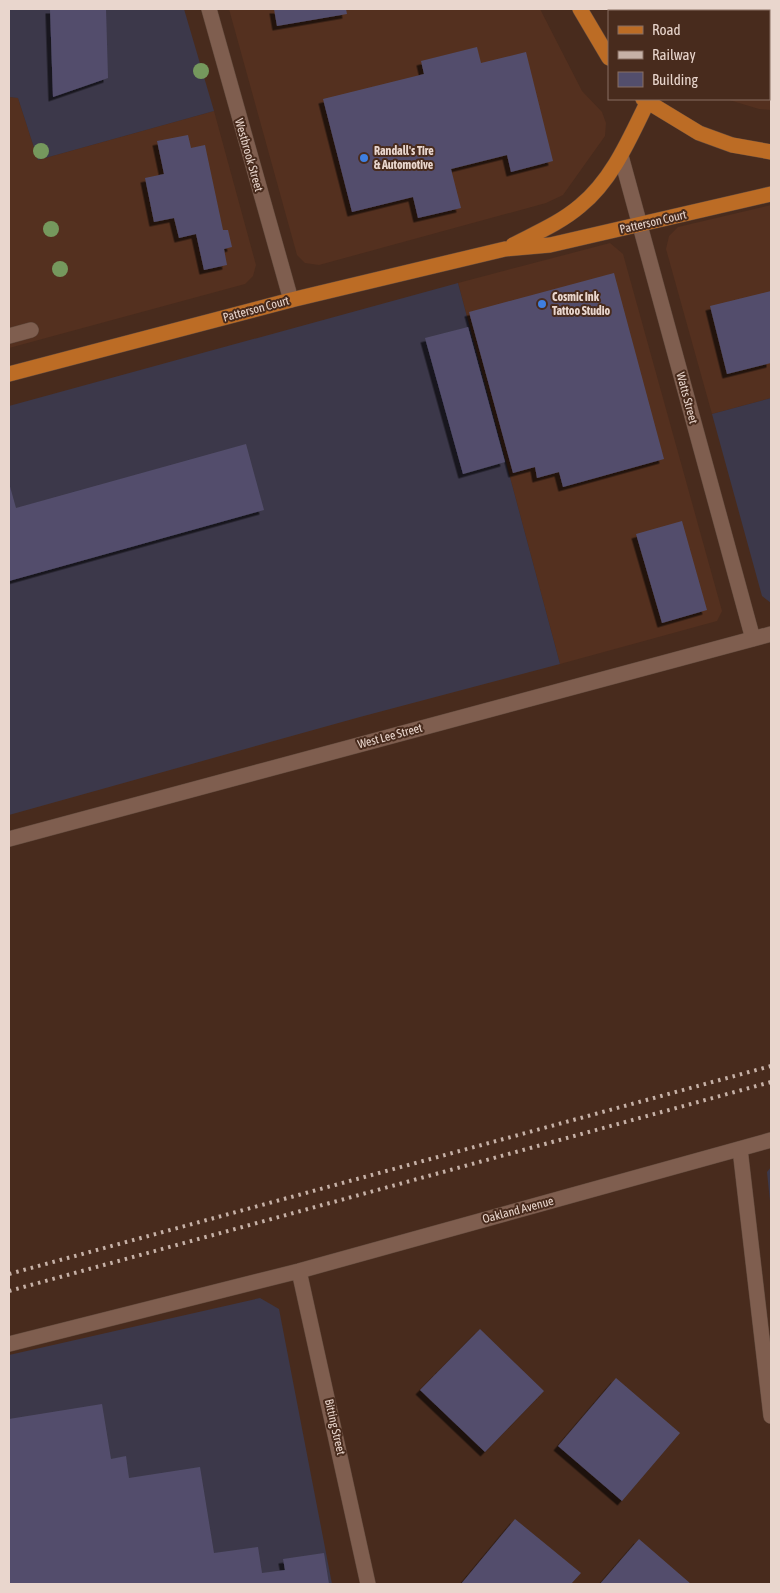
<svg xmlns="http://www.w3.org/2000/svg" width="780" height="1593" font-family="'Asap Condensed',sans-serif">
<style>
.built{fill:#54301f}
.industrial{fill:#3c384a}
.building{fill:#534e6c;filter:url(#shadow)}
.lines{fill:none;stroke-linecap:round;stroke-linejoin:round}
.minor-casing{stroke:#624a3d;stroke-width:16}
.major-casing{stroke:#624a3d;stroke-width:16}
.minor{stroke:#7f5e4f;stroke-width:15}
.major{stroke:#bc6c25;stroke-width:15}
.rail{stroke:#c6b1a7;stroke-width:4;stroke-dasharray:2.5 5;stroke-linecap:butt}
.tree{fill:#75985d}
.shop-dot{fill:#3f7fe0;stroke:#482b1d;stroke-width:2}
.labels{text-anchor:middle;stroke-width:4;stroke-linejoin:round;paint-order:stroke}
.poi-label{font-size:12px;font-weight:bold;fill:#e9d6cd;stroke:#482b1d;text-anchor:start}
.street-label{font-size:12px;fill:#e9d6cd;stroke:#482b1d}
</style>
<defs>
<filter id="shadow"><feDropShadow dx="-4.5" dy="4.5" stdDeviation="0" flood-color="#0009"/></filter>
</defs>
<rect width="100%" height="100%" fill="#482b1d"/>
<path class="built" d="M229,9h311l42,82 20,21 4,11 -1,13 -42,59 -17,8 -227,62 -14,-2 -8,-8z
M615,9h156v101l-12,-1 -33,-10h43v-88h-153z
M9,97l9,1 20,62 176,-49 42,154 -3,11 -8,8 -236,64z
M771,205v193l-59,16 -46,-165 3,-13 9,-9z
M610,243l13,11 99,357 -5,10 -157,43 -102,-381z"/>
<path class="industrial" d="M9,9h175l30,102 -176,49 -20,-62 -9,-1z
M458,283l102,381 -200,53 -351,98v-409z
M771,398v205l-9,-7 -50,-182z
M771,1167v44l-4,-39z
M260,1298l19,11 53,275h-323v-229z"/>
<path class="building" d="M50,9h56l2,69 -55,19z
M274,9h72l1,5 -70,12z
M727,9h44v15l-2,-1v-12h-35z
M477,47l4,16 45,-11 27,109 -42,11 -4,-17 -56,14 10,39 -43,10 -5,-21 -61,15 -29,-113 101,-25 -3,-13z
M188,135l3,13 14,-3 18,85h5l4,17 -8,2 3,16 -23,5 -8,-36 -17,4 -5,-20 -20,4 -9,-44 19,-4 -7,-33z
M614,273l50,186 -101,28 -4,-15 -22,6 -2,-11 -22,6 -44,-161z
M771,291v72l-44,11 -17,-68z
M468,327l37,135 -42,12 -38,-136z
M246,444l18,66 -255,71v-98l7,25z
M682,521l25,89 -45,13 -26,-89z
M480,1329l64,62 -59,61 -65,-62z
M616,1378l64,55 -58,68 -64,-55z
M102,1404l9,55 15,-3 3,22 71,-11 14,86 44,-6 4,26 23,-3 -2,-11 41,-6 5,31h-320v-165z
M515,1519l66,54 -10,11h-110z
M639,1539l52,45h-91z"/>
<g class="lines">
<defs>
<path id="minor" d="M209,9l82,291
M621,156l132,483
M9,336l22,-6
M9,839l762,-205
M740,1149l31,267
M299,1271l69,313
M9,1344l290,-73 472,-131"/>
<path id="major" d="M580,9l29,49
M643,99l56,34 33,12 39,7
M513,245c23,-12 47,-22 67,-39 32,-26 49,-66 67,-103
M9,374l282,-74 214,-51 45,-4 221,-51"/>
</defs>
<use href="#minor" class="minor-casing"/>
<use href="#major" class="major-casing"/>
<use href="#minor" class="minor"/>
<use href="#major" class="major"/>
<path class="rail" d="M9,1274l762,-208
M9,1291l762,-209"/>
</g>
<g class="tree">
<circle cx="201" cy="71" r="8"/>
<circle cx="41" cy="151" r="8"/>
<circle cx="51" cy="229" r="8"/>
<circle cx="60" cy="269" r="8"/>
</g>
<g class="shop-dot">
<circle cx="364" cy="158" r="5"/>
<circle cx="542" cy="304" r="5"/>
</g>
<g class="labels">
<g class="poi-label">
<text x="374" y="155">Randall's Tire<tspan x="374" dy="14">&amp; Automotive</tspan></text>
<text x="552" y="301">Cosmic Ink<tspan x="552" dy="14">Tattoo Studio</tspan></text>
</g>
<g class="street-label">
<text transform="translate(249 155) rotate(74)" y="4">Westbrook Street</text>
<text transform="translate(653 222) rotate(-13)" y="4">Patterson Court</text>
<text transform="translate(256 309) rotate(-15)" y="4">Patterson Court</text>
<text transform="translate(687 398) rotate(75)" y="4">Watts Street</text>
<text transform="translate(390 736) rotate(-15)" y="4">West Lee Street</text>
<text transform="translate(518 1210) rotate(-15)" y="4">Oakland Avenue</text>
<text transform="translate(335 1427) rotate(77)" y="4">Bitting Street</text>
</g>
</g>
<rect width="780" height="1593" fill="none" stroke="#e9d6cd" stroke-width="20"/>
<rect x="608" y="10" width="162" height="90" fill="#482b1d" stroke="#886f63"/>
<rect x="618" y="26" width="25" height="8" fill="#bc6c25" stroke="#886f63"/>
<text x="652" y="35" font-size="15" fill="#e9d6cd">Road</text>
<rect x="618" y="51" width="25" height="8" fill="#c6b1a7" stroke="#886f63"/>
<text x="652" y="60" font-size="15" fill="#e9d6cd">Railway</text>
<rect x="618" y="72" width="25" height="15" fill="#534e6c" stroke="#886f63"/>
<text x="652" y="85" font-size="15" fill="#e9d6cd">Building</text>
</svg>
